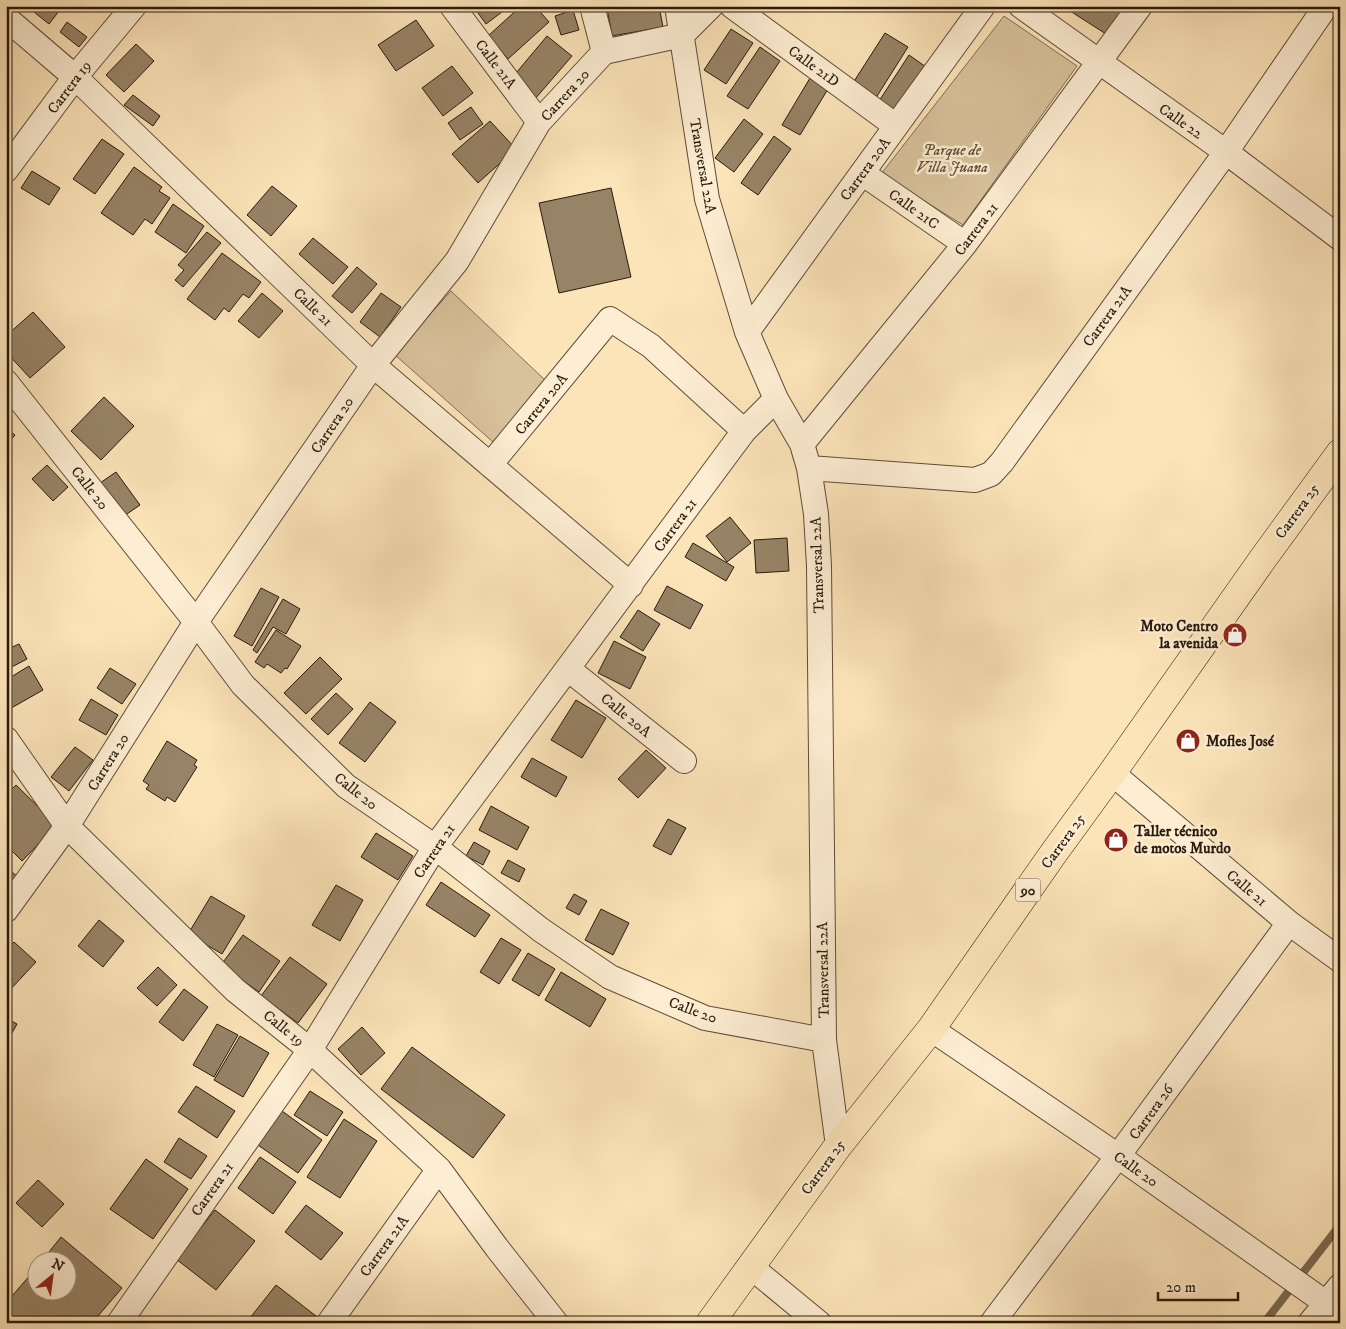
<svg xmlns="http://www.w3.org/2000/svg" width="1346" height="1329" font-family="'IM FELL DW Pica',serif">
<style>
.green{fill:#d8c29c;stroke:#806e54}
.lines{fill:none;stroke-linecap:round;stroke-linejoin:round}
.stream{stroke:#7c6a50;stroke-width:8}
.building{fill:#978366;stroke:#291a0c}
.street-casing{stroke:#5e4c37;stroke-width:26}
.primary-casing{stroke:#291a0c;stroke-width:29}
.street{stroke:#fdedd2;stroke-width:24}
.primary{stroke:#fce4b9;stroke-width:28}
.labels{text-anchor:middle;stroke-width:5;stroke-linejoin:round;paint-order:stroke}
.shield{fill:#fdedd2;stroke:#695947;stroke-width:1}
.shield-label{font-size:14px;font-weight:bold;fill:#291a0c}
.street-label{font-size:15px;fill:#291a0c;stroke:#fdedd2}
.park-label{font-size:15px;font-style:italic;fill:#5e4c37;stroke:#fdedd2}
.poi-label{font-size:15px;font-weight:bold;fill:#291a0c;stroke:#fdedd2;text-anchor:start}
</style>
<rect width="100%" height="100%" fill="#fce4b9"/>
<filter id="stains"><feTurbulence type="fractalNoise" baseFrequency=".004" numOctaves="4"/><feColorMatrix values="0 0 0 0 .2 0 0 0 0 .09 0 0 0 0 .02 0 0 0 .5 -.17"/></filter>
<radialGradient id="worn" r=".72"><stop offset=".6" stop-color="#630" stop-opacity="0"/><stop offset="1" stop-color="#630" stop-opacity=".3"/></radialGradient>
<path class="green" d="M1004,16l73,50 -114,159 -82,-51z
M451,291l95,90 -53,61 -99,-88z"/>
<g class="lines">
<path class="stream" d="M1264,1323l76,-98"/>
</g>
<path class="building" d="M31,6h32l-14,18 -20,-16z
M473,6h37l-24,18z
M521,6h14l14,16 -41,37 -20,-23z
M555,6h16l1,2 -16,3z
M618,6h41l4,21 -51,9 -5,-28z
M1069,6h70l-22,35 -50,-32z
M573,10l6,20 -18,5 -6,-19z
M416,20l18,26 -38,25 -18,-26z
M67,22l20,15 -8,10 -19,-15z
M731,29l22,14 -27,41 -22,-14z
M885,33l23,14 -34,54 -23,-15z
M547,36l25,20 -37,43 -24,-20z
M136,44l18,17 -30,31 -18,-17z
M760,47l20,14 -32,48 -21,-13z
M909,55l20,14 -29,45 -21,-13z
M452,66l21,27 -30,23 -21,-28z
M810,78l18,11 -28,46 -18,-10z
M133,95l27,21 -7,10 -29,-21z
M471,107l12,17 -23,16 -12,-17z
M744,119l19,15 -29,38 -19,-14z
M490,121l26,28 -38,34 -26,-29z
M774,136l17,13 -33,46 -17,-12z
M102,139l22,15 -29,40 -22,-15z
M134,167l28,20 -3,4 11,7 -18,26 -7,-5 -12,16 -32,-22z
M32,171l28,17 -11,17 -28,-17z
M272,186l25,20 -26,30 -24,-21z
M611,188l20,89 -72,16 -20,-90z
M173,204l31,22 -18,27 -31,-21z
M207,232l14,11 -38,44 -8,-7 9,-10 -6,-5z
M313,238l35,29 -15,17 -34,-30z
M222,253l39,29 -12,16 -6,-4 -14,18 -5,-4 -9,12 -28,-21z
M357,267l20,17 -25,29 -20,-17z
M262,293l21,18 -24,27 -21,-17z
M381,293l20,14 -21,30 -20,-15z
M33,312l32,35 -35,31 -24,-26v-16z
M104,397l30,29 -33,34 -30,-29z
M6,428l9,7 -9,11z
M47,465l21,22 -15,14 -21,-22z
M116,472l24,33 -16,11 -24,-33z
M730,517l21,26 -24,19 -21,-26z
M787,538l2,33 -33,2 -2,-33z
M693,543l41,24 -8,14 -41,-24z
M667,586l36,19 -13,24 -36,-19z
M261,588l18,9 -27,49 -18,-10z
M283,599l17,10 -14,25 -13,-7 -16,26 -4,-3z
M638,610l22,14 -17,27 -23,-14z
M276,630l25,16 -14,23 -2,-1 -4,5 -14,-9 -3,4 -9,-6z
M614,641l32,16 -16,32 -32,-16z
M19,644l8,15 -21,11v-20z
M320,657l22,22 -36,35 -22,-21z
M29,666l14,24 -37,21v-31z
M110,668l26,16 -14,20 -25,-16z
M336,693l17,16 -25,26 -17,-16z
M91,699l27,16 -12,20 -27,-15z
M576,700l30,18 -24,40 -31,-18z
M370,702l26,20 -31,40 -26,-19z
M167,741l30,19 -3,5 3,2 -22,35 -8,-5 -2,4 -19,-12 3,-4 -6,-4z
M75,747l18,13 -24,31 -18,-14z
M646,750l20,18 -28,30 -20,-19z
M532,758l35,19 -11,20 -35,-20z
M16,785l41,40 -35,36 -16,-16v-50z
M491,806l38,21 -12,23 -38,-20z
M668,819l18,9 -15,27 -18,-9z
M376,833l37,23 -15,24 -37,-23z
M474,842l16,9 -7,14 -17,-9z
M508,860l17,9 -6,13 -18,-9z
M6,867l12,10 -12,14z
M441,882l49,33 -15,22 -49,-32z
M336,885l27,15 -23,41 -28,-16z
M574,894l13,7 -8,14 -13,-7z
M211,896l34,20 -23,38 -34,-20z
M601,909l28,14 -16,32 -28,-15z
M99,920l25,21 -21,26 -25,-21z
M243,935l37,26 -21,31 -38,-27z
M501,938l20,12 -22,34 -19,-12z
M14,942l22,20 -27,29 -3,-2v-39z
M528,953l27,16 -16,27 -27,-16z
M290,957l37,27 -29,39 -37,-27z
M158,967l19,18 -20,21 -20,-18z
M561,972l45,27 -16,28 -45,-27z
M184,989l24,18 -25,34 -24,-19z
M6,1018l11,6 -11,20z
M217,1024l21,11 -24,42 -21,-12z
M362,1027l23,26 -24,22 -23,-26z
M240,1036l29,17 -26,44 -29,-17z
M412,1047l93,68 -32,43 -92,-69z
M196,1086l39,25 -18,27 -39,-26z
M310,1091l33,21 -16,24 -33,-21z
M282,1111l40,29 -24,33 -40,-28z
M344,1119l33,22 -37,57 -33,-21z
M179,1138l28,18 -16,23 -27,-17z
M260,1157l36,25 -23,32 -35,-26z
M146,1159l42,30 -35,50 -43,-30z
M38,1180l26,24 -22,23 -26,-24z
M306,1205l37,28 -22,27 -36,-28z
M215,1210l40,31 -39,49 -40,-31z
M61,1237l61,51 -30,35h-86v-20l32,-37v26h30v-30h-27z
M276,1285l40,31 -5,7h-65z"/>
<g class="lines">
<defs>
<path id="street" d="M452,6l87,116
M592,6l12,46
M677,6l30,193 40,133 29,67 26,45 7,24 7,46 3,52 5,474 14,106
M732,6l164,120
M1021,6l205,146 114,86
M6,18l69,59 298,288 258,220
M6,170l69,-93 59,-71
M862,173l103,71
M747,332l236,-326
M6,382l190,240 47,63 103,101 89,61 106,83 69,47 95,41 119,22
M802,444l163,-200 175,-238
M490,465l120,-146 41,27 93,85
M809,468l166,12 16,-6 11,-12 224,-310 100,-146
M568,669l116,92
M6,739l61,87 168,164 75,60 129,119 58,79 59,75
M1112,773l177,150 51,37
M6,910l61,-84 129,-204 177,-257 84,-104 82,-139 65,-70 78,-17 29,-29
M931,1029l187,127 222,157
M751,1267l68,56
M119,1323l191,-273 125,-203 309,-416 32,-32
M329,1323l110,-154
M992,1323l126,-167 171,-233
M1310,1323l30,-37"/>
<path id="primary" d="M710,1323l128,-177 93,-117 122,-175 59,-81 150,-213 78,-107"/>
</defs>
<use href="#street" class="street-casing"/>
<use href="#primary" class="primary-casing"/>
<use href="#street" class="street"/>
<use href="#primary" class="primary"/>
</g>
<defs>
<symbol id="shop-disc" viewBox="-11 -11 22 22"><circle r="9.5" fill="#8f2418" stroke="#fdedd2"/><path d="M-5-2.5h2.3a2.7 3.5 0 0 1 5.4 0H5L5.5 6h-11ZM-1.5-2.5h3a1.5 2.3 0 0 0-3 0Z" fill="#fff"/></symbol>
</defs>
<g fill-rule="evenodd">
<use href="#shop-disc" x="1221" y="621" width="28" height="28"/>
<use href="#shop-disc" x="1174" y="727" width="28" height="28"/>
<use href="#shop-disc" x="1102" y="826" width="28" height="28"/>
</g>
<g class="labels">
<rect class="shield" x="1015.5" y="878.5" width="25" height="23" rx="4"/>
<g class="shield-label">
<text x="1028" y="895">90</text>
</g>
<g class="street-label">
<text transform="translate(496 64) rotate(53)" y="5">Calle 21A</text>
<text transform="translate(814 66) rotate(36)" y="5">Calle 21D</text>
<text transform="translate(69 87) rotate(-53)" y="5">Carrera 19</text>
<text transform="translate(565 95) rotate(-48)" y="5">Carrera 20</text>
<text transform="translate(1181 121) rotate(35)" y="5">Calle 22</text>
<text transform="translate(703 166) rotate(80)" y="5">Transversal 22A</text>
<text transform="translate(865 169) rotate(-54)" y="5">Carrera 20A</text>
<text transform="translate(914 209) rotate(35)" y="5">Calle 21C</text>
<text transform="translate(976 229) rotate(-53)" y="5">Carrera 21</text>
<text transform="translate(313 307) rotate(44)" y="5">Calle 21</text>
<text transform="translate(1107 316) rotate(-54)" y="5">Carrera 21A</text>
<text transform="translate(541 404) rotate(-51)" y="5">Carrera 20A</text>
<text transform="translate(332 425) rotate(-56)" y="5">Carrera 20</text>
<text transform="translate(90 488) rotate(52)" y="5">Calle 20</text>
<text transform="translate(1297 511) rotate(-54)" y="5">Carrera 25</text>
<text transform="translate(675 525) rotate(-54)" y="5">Carrera 21</text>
<text transform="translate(817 565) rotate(-92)" y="5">Transversal 22A</text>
<text transform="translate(626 715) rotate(39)" y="5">Calle 20A</text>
<text transform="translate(108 762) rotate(-58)" y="5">Carrera 20</text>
<text transform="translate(356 791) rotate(38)" y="5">Calle 20</text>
<text transform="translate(1063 841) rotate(-54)" y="5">Carrera 25</text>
<text transform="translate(434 851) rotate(-56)" y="5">Carrera 21</text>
<text transform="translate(1247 888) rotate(40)" y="5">Calle 21</text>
<text transform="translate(823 970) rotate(-91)" y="5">Transversal 22A</text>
<text transform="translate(693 1010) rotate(20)" y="5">Calle 20</text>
<text transform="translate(284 1028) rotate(39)" y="5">Calle 19</text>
<text transform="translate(1151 1112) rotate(-54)" y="5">Carrera 26</text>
<text transform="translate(823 1167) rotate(-54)" y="5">Carrera 25</text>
<text transform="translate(1136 1169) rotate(35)" y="5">Calle 20</text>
<text transform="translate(212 1189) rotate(-55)" y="5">Carrera 21</text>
<text transform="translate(384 1246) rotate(-54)" y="5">Carrera 21A</text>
</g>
<g class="park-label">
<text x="952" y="155">Parque de<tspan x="952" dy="17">Villa Juana</tspan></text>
</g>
<g class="poi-label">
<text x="1218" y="631" text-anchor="end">Moto Centro<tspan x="1218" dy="17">la avenida</tspan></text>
<text x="1206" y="746">Mofles José</text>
<text x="1134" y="836">Taller técnico<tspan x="1134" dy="17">de motos Murdo</tspan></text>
</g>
</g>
<rect width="1346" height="1329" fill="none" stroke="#fce4b9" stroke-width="25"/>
<rect x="8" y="8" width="1331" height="1314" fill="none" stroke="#291a0c" stroke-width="2.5"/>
<rect x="12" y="12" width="1321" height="1304" fill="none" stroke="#291a0c"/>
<g transform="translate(52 1276) rotate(29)"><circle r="24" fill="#fdedd2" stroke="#a89983"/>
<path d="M0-4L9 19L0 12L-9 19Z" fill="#8f2418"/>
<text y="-8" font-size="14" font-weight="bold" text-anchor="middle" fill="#291a0c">N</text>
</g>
<path d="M1158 1292v8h80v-8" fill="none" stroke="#291a0c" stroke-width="2.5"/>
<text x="1166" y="1292" font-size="15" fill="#291a0c" stroke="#fdedd2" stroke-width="4" paint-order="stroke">20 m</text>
<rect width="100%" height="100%" filter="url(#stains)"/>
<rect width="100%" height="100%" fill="url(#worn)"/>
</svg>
